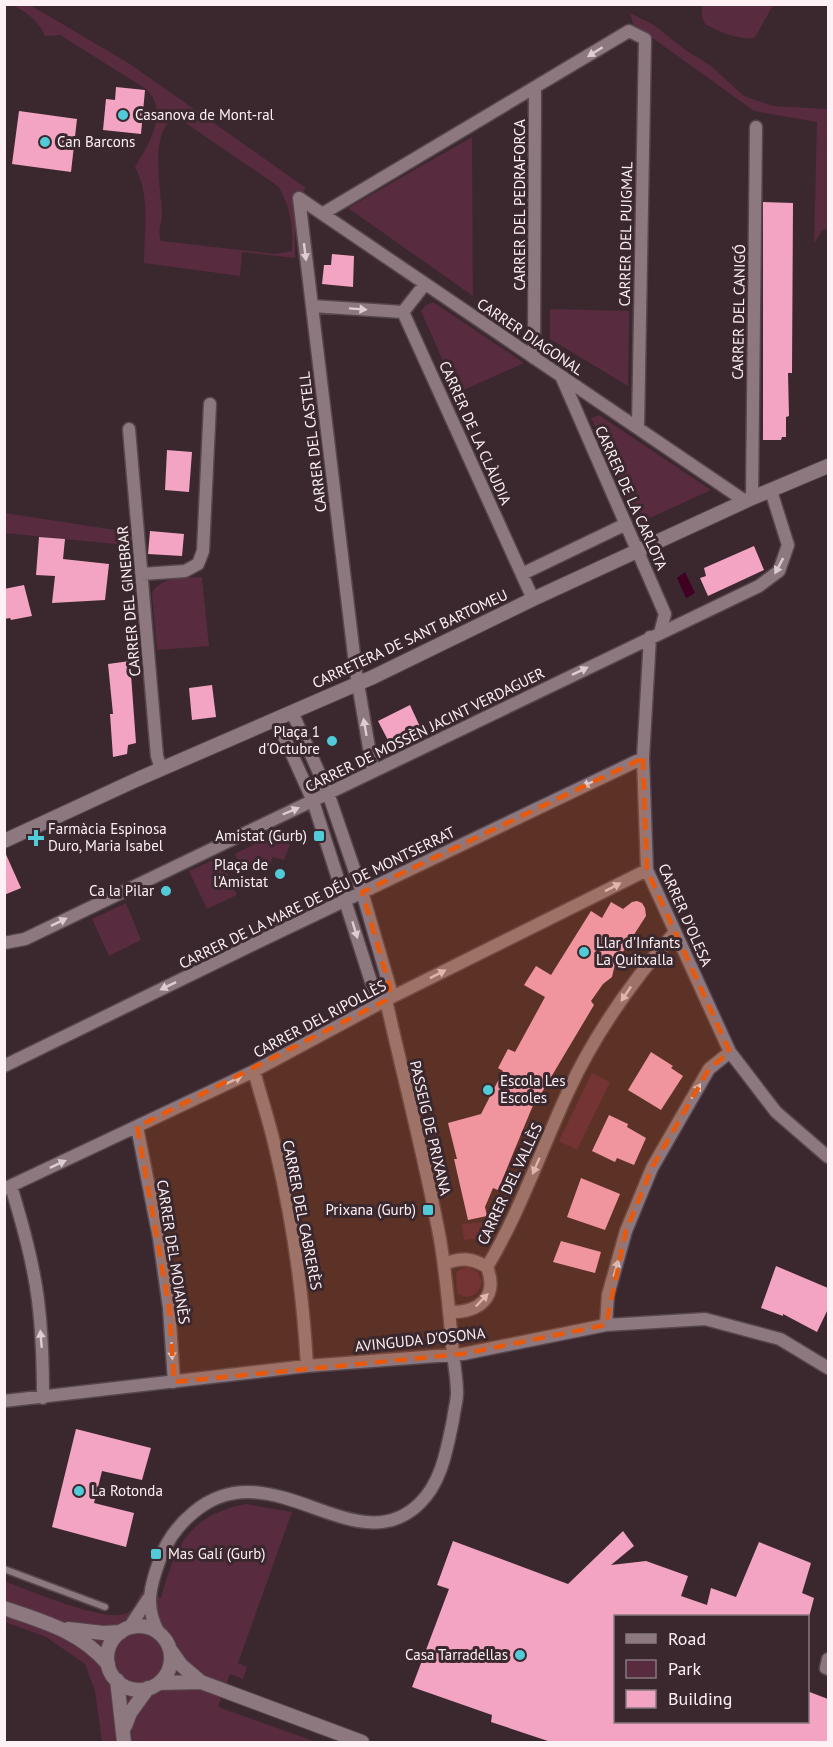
<svg xmlns="http://www.w3.org/2000/svg" width="833" height="1747" font-family="'PT Sans',sans-serif">
<style>
.green{fill:#582b3e;fill-rule:evenodd}
.water{fill:#3f0021}
.building{fill:#f3a4c2}
.lines{fill:none;stroke-linecap:round;stroke-linejoin:round}
.service-casing{stroke:#56464c;stroke-width:9}
.minor-casing{stroke:#56464c;stroke-width:15}
.tertiary-casing{stroke:#56464c;stroke-width:16}
.service{stroke:#8e7880;stroke-width:6}
.minor{stroke:#8e7880;stroke-width:12}
.tertiary{stroke:#8e7880;stroke-width:14}
.oneway{fill:#dccdd2}
.marked{fill:#e8590c;fill-opacity:0.2;stroke:#e8590c;stroke-width:4.5;stroke-dasharray:12 8;stroke-linejoin:round}
.poi-dot{fill:#52cbd8;stroke:#3a282e;stroke-width:2}
.labels{text-anchor:middle;stroke-width:6;stroke-linejoin:round;paint-order:stroke}
.poi-label{font-size:15px;fill:#fdf1f5;stroke:#3a282e;text-anchor:start}
.street-label{font-size:15px;fill:#fdf1f5;stroke:#3a282e}
</style>
<rect width="100%" height="100%" fill="#3a282e"/>
<path class="green" d="M13,5h17l100,59 176,124 -11,16v54l-53,-6 -2,24 -96,-13c0,-31 7,-66 -9,-96 11,-18 28,-44 19,-67 -1,-4 -6,-8 -8,-11l-86,-54 -15,1c-6,-15 -19,-24 -32,-31zM177,117l102,70c12,23 14,39 13,64l-17,3 -114,-13c-4,-13 1,-16 1,-28 -1,-25 -14,-85 15,-96z
M702,5v-1l71,1 -16,29 -3,4c-18,2 -32,-6 -48,-13l-4,-8z
M630,13l24,12 30,24 27,17 33,30 29,10 55,3v120l-6,1 -8,14 3,-122 -63,-11 -121,-87z
M472,137l1,159 -125,-88z
M433,302l91,61 -67,30 -36,-82 5,-6z
M550,309l79,2 -1,75 -78,-47z
M599,415l112,75 -72,33 -48,-105z
M5,513l104,16 25,1 1,16 -130,-13z
M202,577l7,69 -52,4 -5,-57c9,-17 32,-15 50,-16z
M284,829l6,16 -6,15 -11,-3 -7,15 -19,-6 -6,2 -6,-14z
M220,857l17,38 -30,14 -18,-38z
M126,903l15,37 -32,16 -17,-37z
M592,1073l18,9 -33,68 -18,-9z
M486,1222l2,15 -24,3 -2,-16z
M468,1267l10,5 4,10c-3,13 -13,19 -25,11l-1,-19 3,-4z
M246,1504l46,8 -54,151 9,4 -4,12 -13,-5 -12,33 98,35h-214l-7,-51 -10,-27 -39,-27 -41,-15 -1,-41c23,8 106,45 125,31 6,-4 9,-14 12,-20l20,6c14,-51 27,-83 85,-94z"/>
<path class="water" d="M685,572l10,21 -9,5 -9,-20z"/>
<path class="building" d="M116,87l29,3 -4,44 -38,-4 3,-31 9,1z
M19,111l58,8 -6,53 -59,-8z
M763,202l30,1 -1,170h-4l1,43 -3,1v20h-4l-1,3h-18z
M332,254l22,2 -1,31 -31,-3 2,-19h7z
M167,450l25,2 -3,40 -24,-2z
M150,531l34,3 -2,22 -34,-2z
M39,537l26,2 -2,20 46,5 -4,36 -53,3 3,-27 -19,-1z
M754,546l10,24 -56,26 -8,-18 6,-2 -2,-8z
M24,585l8,31 -21,4 -1,-2 -6,1v-30z
M130,661l6,82 -8,2 -1,9 -14,3 -3,-43h3l-5,-50z
M212,685l4,32 -24,3 -3,-32z
M410,705l12,26 -31,15 -13,-25z
M4,850l17,38 -17,7z
M637,901l5,2 3,5 1,8 -31,48 -3,13 -9,7 -12,17 3,4 -56,94 -2,-1 -38,92 -5,-2 -8,19 2,9 -19,4 -14,-61h3l-9,-36 33,-9 22,-43 -5,-3 10,-19 7,3 30,-55 -21,-12 12,-19 15,9 40,-64 11,7 9,-16 12,7 9,-7z
M651,1052l22,14 -2,2 12,8 -22,34 -33,-20z
M609,1115l19,9 -1,3 19,11 -12,27 -17,-7 -2,4 -23,-11z
M581,1178l39,16 -15,36 -38,-13z
M561,1241l40,11 -6,21 -42,-11z
M776,1266l52,22v21l-11,23 -34,-18v2l-22,-8z
M76,1429l75,19 -9,32 -40,-9 -8,32 40,10 -8,34 -74,-20z
M623,1531l11,15 -23,19 35,-4 42,15 -7,20 26,9 4,-17 25,9 23,-55 52,21 -9,30 12,5 -5,19h-194v105h192v-31l21,8v44h-274l-63,-21 1,-7 -80,-28 37,-98 -12,-4 16,-44 115,43z"/>
<g class="lines">
<defs>
<path id="service" d="M4,1569l101,38"/>
<path id="minor" d="M299,198l57,474 17,99
M299,198l446,303
M322,214l307,-183 16,8 -7,389
M425,284l-22,28 130,287
M312,306l91,6
M534,358l1,-270
M562,378l103,236 -5,19
M129,429l28,327 4,13
M752,498l4,-371
M142,574l43,-3 13,-7 5,-13 7,-147
M522,574l104,-50
M650,637l-7,121 4,112 83,182 46,60 52,45
M276,719l37,82 61,190 12,9
M4,943l21,-4 734,-353 20,-15 9,-26 -17,-54
M4,1066l254,-124 385,-184
M254,1071c7,26 16,53 22,80 17,71 27,143 31,215
M137,1127l22,111 10,70 5,74
M11,1186c11,37 22,75 27,114 4,32 5,65 5,98
M4,1189l250,-118 132,-71 261,-130
M444,1264c17,-7 28,-6 43,3 12,31 -9,46 -38,45
M487,1267c33,-55 54,-117 81,-175 27,-59 65,-112 107,-160
M606,1325l2,-30 18,-64 26,-63 57,-99 21,-17
M4,1401l303,-35 156,-12 143,-29 99,-6 75,20 48,29
M129,1628l19,-29
M159,1633c-15,-26 -9,-47 1,-74 7,-19 18,-34 34,-47 78,-65 162,55 226,-9 22,-21 27,-55 33,-83 1,-9 4,-19 4,-27 0,-17 -4,-33 -5,-50 -3,-34 -6,-69 -12,-104 -15,-80 -36,-159 -54,-239l4,-12 -28,-96 -34,-99 -36,-81
M828,1659l-2,9 2,1"/>
<path id="tertiary" d="M4,841l134,-62 235,-102 160,-78 219,-101 76,-32
M4,1608c40,14 76,23 104,56
M107 1658a32 32 0 1 1 64 0a32 32 0 1 1-64 0Z
M68,1629l35,4 18,-1
M171,1651l10,14 20,17
M117,1680l7,62
M159,1683l42,-1 161,60
M125,1726l5,-13 18,-25"/>
</defs>
<use href="#service" class="service-casing"/>
<use href="#minor" class="minor-casing"/>
<use href="#tertiary" class="tertiary-casing"/>
<use href="#service" class="service"/>
<use href="#minor" class="minor"/>
<use href="#tertiary" class="tertiary"/>
</g>
<defs><path id="oneway-solid" d="M-6-.8H1V-3.2L6.5 0L1 3.2V.8H-6Z" transform="scale(1.5)"/></defs>
<g class="oneway">
<use href="#oneway-solid" transform="translate(595 52) rotate(148)"/>
<use href="#oneway-solid" transform="translate(305 252) rotate(83)"/>
<use href="#oneway-solid" transform="translate(358 309) rotate(4)"/>
<use href="#oneway-solid" transform="translate(779 566) rotate(118)"/>
<use href="#oneway-solid" transform="translate(580 671) rotate(-26)"/>
<use href="#oneway-solid" transform="translate(365 727) rotate(-100)"/>
<use href="#oneway-solid" transform="translate(590 783) rotate(155)"/>
<use href="#oneway-solid" transform="translate(291 811) rotate(-23)"/>
<use href="#oneway-solid" transform="translate(613 887) rotate(-27)"/>
<use href="#oneway-solid" transform="translate(59 922) rotate(-26)"/>
<use href="#oneway-solid" transform="translate(355 930) rotate(73)"/>
<use href="#oneway-solid" transform="translate(438 974) rotate(-27)"/>
<use href="#oneway-solid" transform="translate(168 986) rotate(154)"/>
<use href="#oneway-solid" transform="translate(626 994) rotate(124)"/>
<use href="#oneway-solid" transform="translate(234 1080) rotate(-26)"/>
<use href="#oneway-solid" transform="translate(696 1091) rotate(-59)"/>
<use href="#oneway-solid" transform="translate(58 1164) rotate(-25)"/>
<use href="#oneway-solid" transform="translate(536 1166) rotate(113)"/>
<use href="#oneway-solid" transform="translate(616 1268) rotate(-74)"/>
<use href="#oneway-solid" transform="translate(482 1300) rotate(-46)"/>
<use href="#oneway-solid" transform="translate(41 1339) rotate(-95)"/>
<use href="#oneway-solid" transform="translate(172 1351) rotate(87)"/>
</g>
<path class="marked" d="M643,758l4,112 83,182 -21,17 -57,99 -26,63 -20,94 -143,29 -289,28 -5,-74 -32,-181 249,-127 4,-12 -28,-96z"/>
<g class="poi-dot">
<circle cx="123" cy="115" r="6"/>
<circle cx="45" cy="142" r="6"/>
<circle cx="332" cy="741" r="6"/>
<rect x="313" y="830" width="12" height="12" rx="3"/>
<path d="M33 829h6v6h6v6h-6v6h-6v-6h-6v-6h6z"/>
<circle cx="280" cy="874" r="6"/>
<circle cx="166" cy="891" r="6"/>
<circle cx="584" cy="952" r="6"/>
<circle cx="488" cy="1090" r="6"/>
<rect x="422" y="1204" width="12" height="12" rx="3"/>
<circle cx="79" cy="1491" r="6"/>
<rect x="150" y="1548" width="12" height="12" rx="3"/>
<circle cx="520" cy="1655" r="6"/>
</g>
<g class="labels">
<g class="poi-label">
<text x="135" y="120">Casanova de Mont-ral</text>
<text x="57" y="147">Can Barcons</text>
<text x="320" y="737" text-anchor="end">Plaça 1<tspan x="320" dy="17">d'Octubre</tspan></text>
<text x="48" y="834">Farmàcia Espinosa<tspan x="48" dy="17">Duro, Maria Isabel</tspan></text>
<text x="307" y="841" text-anchor="end">Amistat (Gurb)</text>
<text x="268" y="870" text-anchor="end">Plaça de<tspan x="268" dy="17">l'Amistat</tspan></text>
<text x="154" y="896" text-anchor="end">Ca la Pilar</text>
<text x="596" y="948">Llar d'Infants<tspan x="596" dy="17">La Quitxalla</tspan></text>
<text x="500" y="1086">Escola Les<tspan x="500" dy="17">Escoles</tspan></text>
<text x="416" y="1215" text-anchor="end">Prixana (Gurb)</text>
<text x="91" y="1496">La Rotonda</text>
<text x="168" y="1559">Mas Galí (Gurb)</text>
<text x="508" y="1660" text-anchor="end">Casa Tarradellas</text>
</g>
<g class="street-label">
<text transform="translate(520 205) rotate(-90)" y="5">CARRER DEL PEDRAFORCA</text>
<text transform="translate(626 234) rotate(-89)" y="5">CARRER DEL PUIGMAL</text>
<text transform="translate(739 312) rotate(-89)" y="5">CARRER DEL CANIGÓ</text>
<text transform="translate(530 337) rotate(34)" y="5">CARRER DIAGONAL</text>
<text transform="translate(475 433) rotate(66)" y="5">CARRER DE LA CLÀUDIA</text>
<text transform="translate(313 442) rotate(-97)" y="5">CARRER DEL CASTELL</text>
<text transform="translate(631 498) rotate(66)" y="5">CARRER DE LA CARLOTA</text>
<text transform="translate(129 601) rotate(-95)" y="5">CARRER DEL GINEBRAR</text>
<text transform="translate(410 639) rotate(-25)" y="5">CARRETERA DE SANT BARTOMEU</text>
<text transform="translate(425 730) rotate(-26)" y="5">CARRER DE MOSSÈN JACINT VERDAGUER</text>
<text transform="translate(317 898) rotate(-26)" y="5">CARRER DE LA MARE DE DÉU DE MONTSERRAT</text>
<text transform="translate(685 915) rotate(66)" y="5">CARRER D'OLESA</text>
<text transform="translate(320 1019) rotate(-28)" y="5">CARRER DEL RIPOLLÈS</text>
<text transform="translate(430 1128) rotate(77)" y="5">PASSEIG DE PRIXANA</text>
<text transform="translate(510 1184) rotate(-65)" y="5">CARRER DEL VALLÈS</text>
<text transform="translate(302 1215) rotate(79)" y="5">CARRER DEL CABRERÈS</text>
<text transform="translate(173 1252) rotate(81)" y="5">CARRER DEL MOIANÈS</text>
<text transform="translate(420 1340) rotate(-6)" y="5">AVINGUDA D'OSONA</text>
</g>
</g>
<rect width="833" height="1747" fill="none" stroke="#fdf1f5" stroke-width="12"/>
<rect x="614" y="1615" width="195" height="108" fill="#3a282e" stroke="#88787e" stroke-width="1.5"/>
<rect x="626" y="1634" width="30" height="9" fill="#8e7880" stroke="#88787e" stroke-width="1.5"/>
<text x="668" y="1645" font-size="18" fill="#fdf1f5">Road</text>
<rect x="626" y="1660" width="30" height="18" fill="#582b3e" stroke="#88787e" stroke-width="1.5"/>
<text x="668" y="1675" font-size="18" fill="#fdf1f5">Park</text>
<rect x="626" y="1690" width="30" height="18" fill="#f3a4c2" stroke="#88787e" stroke-width="1.5"/>
<text x="668" y="1705" font-size="18" fill="#fdf1f5">Building</text>
</svg>
